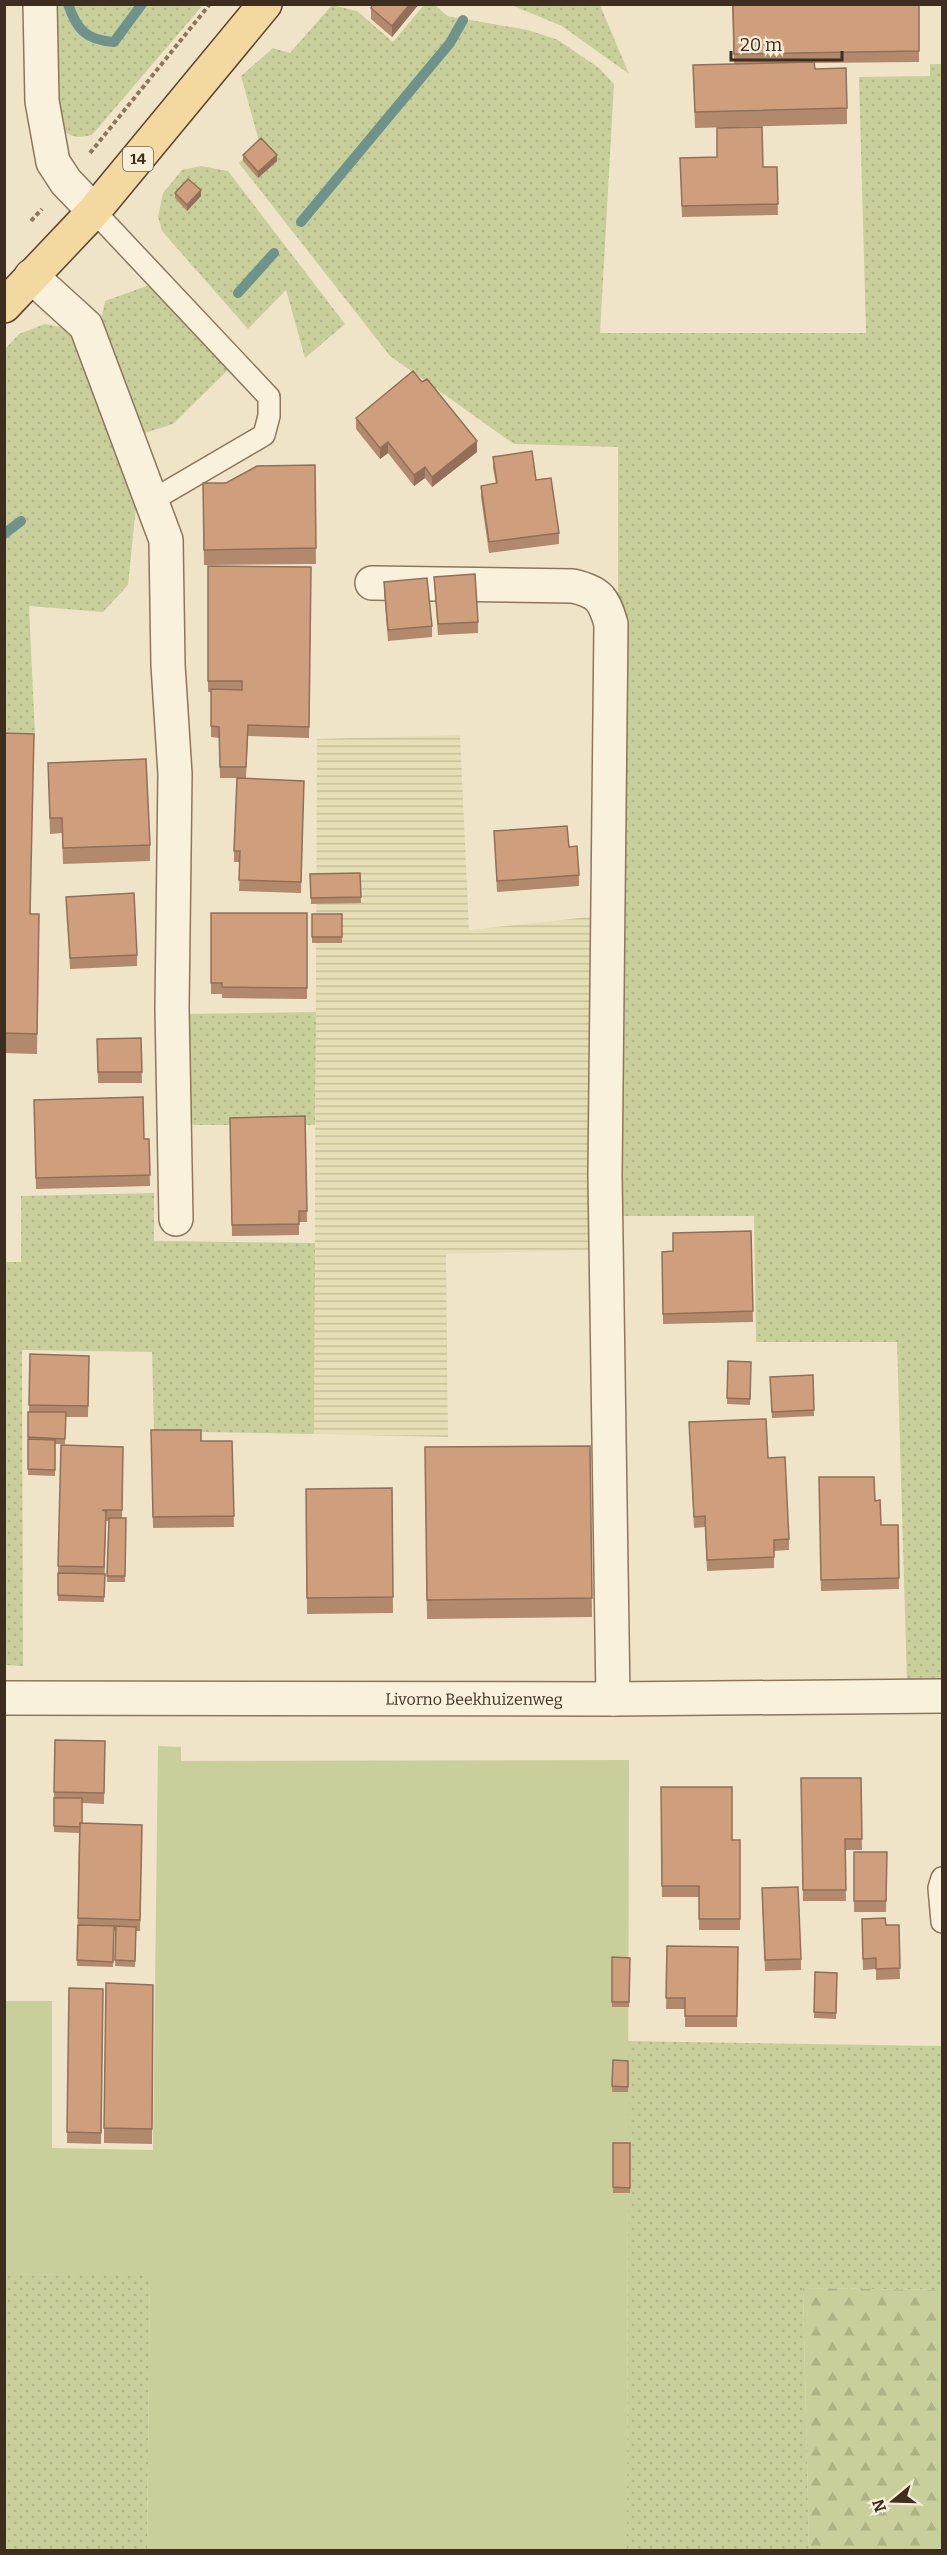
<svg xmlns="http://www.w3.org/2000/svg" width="947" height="2555" font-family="Bitter,serif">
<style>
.farmland{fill:url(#farmland-rules)}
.green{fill:url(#green-dots)}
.forest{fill:url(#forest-firs)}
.pitch{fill:#c9cf9b}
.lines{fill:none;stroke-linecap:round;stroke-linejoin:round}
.stream{stroke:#6f938a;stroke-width:10}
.service-casing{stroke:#8d765c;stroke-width:24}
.minor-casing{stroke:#8d765c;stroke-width:36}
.primary-casing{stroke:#5b4430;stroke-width:36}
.path{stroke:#8d765c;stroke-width:4;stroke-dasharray:4.5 3;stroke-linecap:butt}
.service{stroke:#faf1dc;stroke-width:21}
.minor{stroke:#faf1dc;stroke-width:33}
.primary{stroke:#f3d9a0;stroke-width:33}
.wall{fill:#b2896c}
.shaded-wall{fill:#916f58}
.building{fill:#cf9f7d;stroke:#916f58;stroke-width:1.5}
.labels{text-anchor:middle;stroke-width:6;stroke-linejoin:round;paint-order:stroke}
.shield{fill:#f7eed8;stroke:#756857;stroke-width:1.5}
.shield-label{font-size:15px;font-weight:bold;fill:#3d2e20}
.street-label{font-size:16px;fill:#3d2e20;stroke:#f7eed8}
</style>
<defs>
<pattern id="farmland-rules" width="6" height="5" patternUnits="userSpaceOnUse" patternTransform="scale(1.5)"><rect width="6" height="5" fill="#e6deb5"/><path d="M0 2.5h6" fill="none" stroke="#c6bf9b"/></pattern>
<pattern id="green-dots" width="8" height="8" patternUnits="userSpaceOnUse" patternTransform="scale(1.5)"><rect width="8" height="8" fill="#c9cf9b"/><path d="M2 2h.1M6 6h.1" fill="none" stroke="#aeb285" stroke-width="1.8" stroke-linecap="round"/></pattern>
<pattern id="forest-firs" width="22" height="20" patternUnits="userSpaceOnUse" patternTransform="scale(1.5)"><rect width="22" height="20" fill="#c9cf9b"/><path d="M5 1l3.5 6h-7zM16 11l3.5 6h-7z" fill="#aeb285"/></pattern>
</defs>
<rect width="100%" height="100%" fill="#f0e4c8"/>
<path class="farmland" d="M460,735l9,195 128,-14 -3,334 -148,4 2,183 -134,-3 3,-695z"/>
<path class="green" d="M55,5h148l-111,130c-12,3 -25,4 -31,-10 -10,-20 -6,-95 -6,-120z
M332,5l25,6 36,31 31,-37h11l12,11 81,14 30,10 41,28 15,16 -14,249h266l-7,-256 71,-1v-12h12v1618h-35l-10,-340h-141l-2,-126h-142l6,-587v-182l-104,-3 -124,-88 -151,-193 20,-22 -18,-65 32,-28 17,5z
M511,5h89l29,69 -67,-48z
M201,166l27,5 117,153 -40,34 -19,-68 -38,39 -86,-98 -4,-14 5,-24 19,-23z
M155,283l81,79 -63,62 -31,10 -43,-105 6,-28z
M45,324l16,3 14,9 62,160 -9,89 -25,27 -74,-6 6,129 -30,-3 -1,-382 15,-16z
M316,1012l-1,113h-121l-9,-4 -6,-107z
M154,1193v48l161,2 -1,191 -160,-3 -2,-79 -130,-2 1,316 -18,-1 -1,-403h17v-66z
M628,2041l314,5v244l-139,-2 6,262h-182z
M4,2274l146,1 -3,275h-142z"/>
<path class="forest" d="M803,2288l139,2v260h-133z"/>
<path class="pitch" d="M158,1746l23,1v14l448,-1 -2,790h-480l3,-274 -145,-2 -1,-273h48v147l101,2z"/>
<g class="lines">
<path class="stream" d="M68,4c9,26 18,36 46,38l28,-38
M301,222l149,-179 13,-23
M238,293l36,-40
M4,534l17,-13"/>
<defs>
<path id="service" d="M94,211l175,186v19l-5,19 -113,66
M942,1878l-3,10 3,34"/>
<g id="minor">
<path d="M40,4l2,97 11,61 13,20 28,29"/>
<path d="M31,276l55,50 80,214 2,125 7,109 -3,234 4,211"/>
<path d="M372,583l201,3c26,6 31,13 38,38l-6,551 8,524"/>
<path id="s1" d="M4,1698l609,1 329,-3"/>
</g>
<path id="primary" d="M4,306l90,-95 171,-207"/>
</defs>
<use href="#service" class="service-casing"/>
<use href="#minor" class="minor-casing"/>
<use href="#primary" class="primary-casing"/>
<path class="path" d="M90,153l120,-149
M31,221l11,-12"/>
<use href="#service" class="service"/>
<use href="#minor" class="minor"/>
<use href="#primary" class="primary"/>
</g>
<path class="wall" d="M373,4h46l-27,33 -21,-18v-11z
M732,4h187v58l-105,1 1,6 32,39v16l-152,4 -2,-63 41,-1z
M243,155l34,6 -19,17 -15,-17z
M680,158l83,9h14l1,48 -96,2z
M175,193l26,3 -14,15 -12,-13z
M356,418l121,34 -45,35 -7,-9 -11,8 -26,-33 -8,6 -24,-30z
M493,457l43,23 23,53v11l-70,9 -8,-56v-11l15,-2 -3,-16z
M315,465l1,99 -112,1 -1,-82h23z
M208,566l103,1 -2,171 -61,-2 -2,42h-26l-1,-40 -8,-1v-45h-3z
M434,577l44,45v11l-40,2z
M384,582l48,44v11l-44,4 -4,-48z
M4,733l27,181h8l-2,140 -33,-1z
M48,763l102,82v16l-87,3 -1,-31 -12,1z
M304,781l-3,112 -62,-2 1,-29h-6v-11z
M494,831l75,16 10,28v11l-82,6z
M360,873l1,30 -50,1 -1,-30z
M66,897l71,58v11l-67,3z
M211,913h96v86l-85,-1v-4h-11z
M312,914h30v29h-30z
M141,1038l1,45h-44l-1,-44z
M34,1100l110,39h5l1,47 -114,3z
M305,1116l2,106h-8v13l-67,1 -2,-118z
M751,1231l2,91 -90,2 -1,-72 11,-1z
M30,1354l59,2 -1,61h-22l-1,27h-10v32l-27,-1v-63h1z
M728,1361l23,1 -1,43 -23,-1z
M813,1375l1,41 -42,2 -2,-41z
M689,1422l79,36 21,81v11l-15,1v17l-67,3 -2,-44 -11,1z
M151,1430l50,11h31l2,86 -81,1z
M590,1446l2,171 -165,2 -2,-172z
M123,1447l-1,71h4l-1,64h-18l2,-61h-3l-2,81 -46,-1v-35z
M819,1477l56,24 6,24h17l1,64 -78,2z
M392,1488l1,125 -86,1 -1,-125z
M105,1741l-1,63 -22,-1v20l60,2 -2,106h-4l-1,36 -20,-1 1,-35h-2l-1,36 -36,-1 2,-133 -25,-1v-40z
M801,1778h60l1,72h-17l1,51h-43z
M661,1787l71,53h8v90h-41v-33h-37z
M854,1852h33l-1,60h-32z
M762,1899l39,60v11l-36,1z
M862,1919l24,6h13l1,54 -24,1v-11l-13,1z
M667,1946l71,1 -1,80h-52v-18h-19z
M612,1957l18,1 -1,49h-17z
M815,1972l22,1 -1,46 -22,-1z
M153,1985l-1,159 -48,-1v-15z
M69,1988l34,1 -2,155 -34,-1z
M613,2060l15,1v31h-16z
M613,2143h17v50h-17z"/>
<path class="shaded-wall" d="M410,4h9l-27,33v-11z
M277,155v6l-19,17v-6z
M201,190v6l-14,15v-6z
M477,441v11l-45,35v-10z
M388,442v11l-8,6v-11z
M425,467v11l-11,8v-11z"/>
<path class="building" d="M373,4h37l-18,22 -21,-18z
M733,4h186v47l-185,3z
M814,62l1,7 31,-1 1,40 -152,4 -2,-47z
M762,127l1,40h14l1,37 -96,2 -2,-48 37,-1v-29z
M261,138l16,17 -19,17 -15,-17z
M188,179l13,11 -14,15 -12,-12z
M413,371l9,11 5,-3 50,62 -45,36 -7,-10 -11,8 -26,-33 -8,6 -24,-30z
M532,451l4,29 15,-2 8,55 -70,9 -8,-56 16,-3 -4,-26z
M315,465l1,83 -112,2 -1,-67h23l31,-17z
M208,566l103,1 -2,160 -61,-2 -2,42h-26l-1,-40 -8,-1v-37l31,1v-9h-34z
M475,574l3,48 -40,2 -4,-47z
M427,578l5,48 -44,4 -4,-48z
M4,733l30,1 -4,180h9l-2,120 -33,-1z
M146,759l4,86 -87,3 -1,-30h-12l-2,-55z
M237,778l67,3 -3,101 -62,-2 1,-29h-6z
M567,826l2,21 8,-1 2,29 -82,6 -3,-50z
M360,873l1,24 -50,1 -1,-24z
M134,893l3,62 -67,3 -4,-61z
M211,913h96v75l-85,-1v-4h-11z
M312,914h30v23h-30z
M141,1038l1,34h-44l-1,-33z
M143,1097l1,42h5l1,36 -114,3 -2,-78z
M305,1116l2,95h-8v13l-67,1 -2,-107z
M751,1231l2,80 -90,3 -1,-62 11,-1v-18z
M30,1354l59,2 -1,50 -59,-1z
M728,1361l23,1 -1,37 -23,-1z
M813,1375l1,35 -42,2 -2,-35z
M28,1412h38l-1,27 -37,-2z
M766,1419l2,39 17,-1 4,82 -15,1v17l-67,3 -2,-44 -11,1 -5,-95z
M151,1430h50v11h31l2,75 -81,1z
M28,1439l27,1v30l-27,-1z
M61,1445l62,2 -1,63h-20l4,1 -2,56 -46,-1z
M590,1446l2,152 -165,2 -2,-153z
M819,1477h55l1,24 5,-1 1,25h17l1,53 -78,2z
M392,1488l1,109 -86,1 -1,-109z
M109,1518h17l-1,58h-18z
M58,1573l47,1 -1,23 -46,-2z
M55,1740l50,1 -1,52 -50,-1z
M801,1778h60l1,61h-17l1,51h-43z
M661,1787h71v53h8v79h-41v-33h-37z
M54,1798h28v25h-2v4l-26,-1z
M80,1823l62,2 -2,95 -62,-2z
M854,1852h33l-1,49h-32z
M798,1887l3,72 -36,1 -3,-72z
M885,1918l1,7h13l1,43 -24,1v-11l-13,1 -1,-40z
M78,1925l36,1 -1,36 -36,-2z
M116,1926l20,1 -1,34 -20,-1z
M667,1946l71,1 -1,69h-52v-18h-19z
M612,1957l18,1 -1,44h-17z
M815,1972l22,1 -1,40 -22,-1z
M106,1983l47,2 -1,144 -48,-1z
M69,1988l34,1 -2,144 -34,-1z
M613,2060l15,1v26l-16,-1z
M613,2143h17v45l-17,-1z"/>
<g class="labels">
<rect class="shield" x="123" y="147" width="30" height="24" rx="4.5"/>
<g class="shield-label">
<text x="138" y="164">14</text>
</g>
<g class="street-label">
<text dy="6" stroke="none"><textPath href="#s1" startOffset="470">Livorno Beekhuizenweg</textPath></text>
</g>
</g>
<rect width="947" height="2555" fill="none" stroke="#3d2e20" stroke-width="12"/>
<g transform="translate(893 2501) rotate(251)" stroke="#f7eed8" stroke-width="4.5" paint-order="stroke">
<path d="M0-4.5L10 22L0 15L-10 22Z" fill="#3d2e20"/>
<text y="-9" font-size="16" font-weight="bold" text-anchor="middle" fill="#3d2e20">N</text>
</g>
<path d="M731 51v9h111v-9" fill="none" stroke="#3d2e20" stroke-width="3"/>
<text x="740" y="51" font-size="18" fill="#3d2e20" stroke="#f7eed8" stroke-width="4.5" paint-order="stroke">20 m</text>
</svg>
